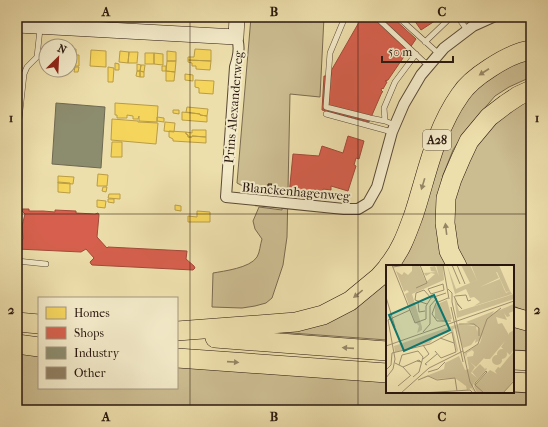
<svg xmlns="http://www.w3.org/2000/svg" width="548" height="427" font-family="'IM FELL French Canon',serif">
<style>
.green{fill:#ccbd91;stroke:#7b6a50}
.homes{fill:#f6d55c;stroke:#b99c45}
.shops{fill:#d6604d;stroke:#a24a3a}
.industry{fill:#8c8c6e;stroke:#6f6952}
.building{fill:#8f7f61;stroke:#2a180f}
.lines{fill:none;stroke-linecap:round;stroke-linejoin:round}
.lane-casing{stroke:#5b4a36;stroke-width:6}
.street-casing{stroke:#5b4a36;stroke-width:12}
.secondary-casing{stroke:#2a180f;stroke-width:16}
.highway-casing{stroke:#2a180f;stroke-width:20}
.lane{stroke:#f3eac9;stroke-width:5}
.street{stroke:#f3eac9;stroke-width:10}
.secondary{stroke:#f3eac9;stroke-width:15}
.highway{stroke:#eddfac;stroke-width:19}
.oneway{fill:#958565}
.grid{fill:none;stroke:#2a180f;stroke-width:1;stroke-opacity:0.55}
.labels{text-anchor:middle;stroke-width:4;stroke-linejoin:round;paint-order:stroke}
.shield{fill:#f3eac9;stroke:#665747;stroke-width:1}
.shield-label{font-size:12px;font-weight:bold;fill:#2a180f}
.street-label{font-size:13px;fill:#2a180f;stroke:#f3eac9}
.inset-road{fill:none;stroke:#9f8f6d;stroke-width:1}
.view{fill:#0f766e;fill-opacity:0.15;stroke:#0f766e;stroke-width:2}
.inset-edge{fill:none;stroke:#2a180f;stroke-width:2}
.neatline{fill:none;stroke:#2a180f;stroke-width:1.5}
.grid-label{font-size:13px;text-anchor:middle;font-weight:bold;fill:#2a180f}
</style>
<rect width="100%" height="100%" fill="#eddfac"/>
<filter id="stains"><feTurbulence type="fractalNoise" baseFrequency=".005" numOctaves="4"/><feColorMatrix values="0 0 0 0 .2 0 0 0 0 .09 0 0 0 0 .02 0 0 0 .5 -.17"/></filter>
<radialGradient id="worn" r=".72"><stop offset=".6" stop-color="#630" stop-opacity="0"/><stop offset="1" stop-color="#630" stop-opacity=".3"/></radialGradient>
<path class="green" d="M251,17h73l-4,80 -30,-3 -3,143 -4,28 -11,33 -6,5 -11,3 -13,2 -30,-1 1,-34c11,-2 37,-5 44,-16 3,-5 3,-12 5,-18l-7,-10 -2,-8 6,-14 23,3 1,-16 -29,-2 -17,-9z
M531,55v22l-22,10 -14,9 -29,34 -13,20 -10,25 -4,21 12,70h-63l49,-132 45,-54z
M531,100v213l-18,-7v-40h-48l-6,-13 -9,-44 25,-68 39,-33z
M387,267v73l-137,-10 57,-8z
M513,319l18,6v26l-18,-1z
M17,351l22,3v34h138v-21l210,15v10h126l18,1v17h-514z"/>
<path class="homes" d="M181,17h10v3l-10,-1z
M70,49h6v6h3v11h-4v-2h-5z
M195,49l16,1v11l-23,-1v-3h6z
M91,50l15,1v16l-16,-1z
M120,51l9,1 -1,11 -9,-1z
M167,51l9,1v9h-9z
M129,52h9l-1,11h-9z
M145,53h9v11h-9z
M154,53l9,1v11l-9,-1z
M188,60l23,1 -1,9 -14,-1v-3h-4v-3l-4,-1z
M167,61h9l-1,11 -9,-1z
M115,63l4,1v6h-4z
M137,64l4,1 -1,6h-3z
M141,65h4l-1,7 -4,-1z
M162,66h4v5h-4z
M75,67h4l-1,5h-4z
M108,67l6,1 -1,14h-5z
M137,71h3v6l-4,-1z
M140,71l4,1v5h-4z
M166,71l9,1 -1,9h-8z
M185,74l8,1v6l-8,-1z
M195,80l19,1 -1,13 -14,-1v-5l-4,-1z
M115,103l43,3 -1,16 -18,-1v-5l-1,3h-5v-3l-6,-1v3h-10v-3h-2z
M187,107l21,2 -1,7 -7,-1v-1l-14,-2z
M173,110h6v4l-6,-1z
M182,112l18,2v1l7,1v6l-25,-2z
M157,117l7,1v4l-7,-1z
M112,119l26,2v1l20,1 -2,21 -45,-4z
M165,122l10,1 -1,9 -10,-1z
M192,130h14v7l-14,-1v1h-4v-2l-2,-1v-2l6,1z
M169,131l17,1v2l2,1v2h4v-1l14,1v6l-33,-2v-2l-4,-2z
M112,142h10v15h-11z
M98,174l10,1 -1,11h-10z
M58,176l16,1 -1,7 -15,-1z
M58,182l12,1v10l-12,-1z
M103,187h4l-1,5 -4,-1z
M109,194h11v5l-12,-1z
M108,199h6v4l-6,-1z
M97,200l9,1 -1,7 -8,-1z
M175,205l6,1v5l-6,-1z
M197,211l13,1v10h-22v-6l9,1z"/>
<path class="shops" d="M362,17h30l24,22 -28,41 -3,1 2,1 -4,7 -1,-1 -1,2 2,2h-1l-13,30 -47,-12 2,-34h7v-5z
M412,17h29l-20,13z
M348,136l16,5 -5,18 -3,-1 -2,7 2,1 -8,25 -17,-5v4l-8,-1v2h-2l-1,6h-3v1l-28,-3 4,-41 26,2 3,-10 21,7z
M22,209h7v2h14l12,1v-2l21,1v2l19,1 3,-1 1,2 -2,22 10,11 1,-1 79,4 -1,8 8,7 1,2 -2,2 -101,-5 -1,-1 -1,-2 4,-4 -8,-9 -5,3 -64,-3v-4l6,-6 -1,-13 3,-12 -3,-3z"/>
<path class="industry" d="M56,103l49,4 -4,61 -49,-4z"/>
<path class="building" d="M268,184h4l-1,5h-3z"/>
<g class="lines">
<defs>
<path id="lane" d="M345,17l-15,36 -4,54 44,11 15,3
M376,17l47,44 6,4
M398,17l41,37
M458,17l9,13
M425,42l26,-25
M326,114l66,18
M395,125l-10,-4 -1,-13 11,-26 21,-28
M17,138l7,-64 3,-7 10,-10 3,-28
M17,261l29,3"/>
<path id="street" d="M236,37c5,9 2,21 -1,30l-9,130 118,12h14l10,-6 9,-16 15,-55 12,-28 17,-29 23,-27 29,-22 20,-9"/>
<path id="secondary" d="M17,25l219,12 1,-20"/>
<path id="highway" d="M388,266c13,-15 19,-33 26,-52 13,-40 21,-84 46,-119 7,-11 19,-20 30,-27 12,-8 27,-16 41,-18
M457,266l-8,-15 -4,-28 1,-25 6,-19 9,-21 8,-17 20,-24 17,-13 12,-8 13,-6
M513,317l18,5
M17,322l22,2
M177,331l119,-9 27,-7 27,-14 29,-24 8,-9
M215,338l172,13
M17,344l22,3
M177,358l210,15
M513,360l18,1
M513,382l18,1"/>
</defs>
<use href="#lane" class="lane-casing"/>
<use href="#street" class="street-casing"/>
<use href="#secondary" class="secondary-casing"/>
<use href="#highway" class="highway-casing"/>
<use href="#lane" class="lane"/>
<use href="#street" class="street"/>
<use href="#secondary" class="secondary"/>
<use href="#highway" class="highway"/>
</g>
<defs><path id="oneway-solid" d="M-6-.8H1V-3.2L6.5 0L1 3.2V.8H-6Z"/></defs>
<g class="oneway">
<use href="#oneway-solid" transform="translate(484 72) rotate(147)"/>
<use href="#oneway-solid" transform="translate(423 184) rotate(107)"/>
<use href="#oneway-solid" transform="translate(446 229) rotate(-97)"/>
<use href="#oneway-solid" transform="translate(358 294) rotate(141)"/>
<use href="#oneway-solid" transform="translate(348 348) rotate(-176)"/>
<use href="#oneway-solid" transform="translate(233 362) rotate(4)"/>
</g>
<path class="grid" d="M190,17v393M358,17v393M17,214h514"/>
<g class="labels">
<rect class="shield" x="423" y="130" width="28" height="20" rx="3"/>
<g class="shield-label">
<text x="437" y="144">A28</text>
</g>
<g class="street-label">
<text transform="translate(233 107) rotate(-85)" y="5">Prins Alexanderweg</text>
<text transform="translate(296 191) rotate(5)" y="5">Blanckenhagenweg</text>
</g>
</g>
<g transform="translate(386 265)">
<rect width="128" height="128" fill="#eddfac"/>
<path d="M26,0h7l7,17 9,-8 -4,-1 -5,3 -2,-3 12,-1 -5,-1 -1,-4 5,-1 4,10 -11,7 11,-7 -3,-11h7l1,15 -32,14 10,33v3l-5,3 2,-7 -4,-4 -10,-28 4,-2 -2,-2 -3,2 -8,-21 6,4 2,-3 4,3 4,-4zM61,0l9,24 40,-17 3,6 -19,9 20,-8 4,10 -17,7 17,-7 2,4 4,-2 2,3 -38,12 6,-4 -6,-5 -4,1 -4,-9 -11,5zM75,0h9l7,15 -7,3zM85,0h28l11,26 -4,1 -9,-20 -20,8zM128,29v5l-57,19 -3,-22 5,15zM61,35l5,19 -8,3 -9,-4v-13zM128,39v7l-5,2 1,3 -3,1 -3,-4 3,7 -11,-3 2,7 4,-1 7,12v-2l5,-3v19l-4,6 -9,-8 4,-6 -15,18h-5l-6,-6 5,5 -8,9 -6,-5 5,5 -4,6 6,5 -5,-6 8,-8 5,5 -7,8 8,-9 1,1 -13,14 -2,5 4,5 -5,-5 -4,2 -1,-4 -11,-8 -19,1 -7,-3 -8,2 23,-9 1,-6 14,-7 6,14 4,-1 -2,-12 6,-1 1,-4 -2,-2 -5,3 -1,4 2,11 -3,-15 15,-10 7,-23 8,-8zM108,46l-14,29 -5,3 3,-16 -12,-5zM72,59l18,2 2,10 -7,9 -8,3 -7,-20 -3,1 5,21 -1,2 -6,-21 -18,8 -3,4 -35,9 -1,-6zM111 89a5 5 0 1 1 10 0a5 5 0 1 1-10 0ZM128,86v29l-11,13h-26l-3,-7 16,-16 7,4 -2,-3 3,-4 2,1zM106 95a5 5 0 1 1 10 0a5 5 0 1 1-10 0Z" fill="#ccbd91"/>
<path class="inset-road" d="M6,0l23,58 11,-4v-13l5,-8 15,-5M57,0l6,34M66,0l8,19M71,0l8,19M7,2l12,-2M57,19l1,6 -13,4 -3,-5zM30,23l11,-5 -7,-18M62,24l4,4v9l18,80 6,11M68,31l4,9 4,4 -5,-6M69,31l11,-1 2,6 3,-1M0,32l9,30M62,33l-12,5 -4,11 5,7h14M32,37l1,10 6,-1M41,39l-12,-4 1,-7 8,-3 7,8M65,42l12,55M73,59h15l5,4v8M37,67l7,-8v-18l7,-8M54,73l14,5M0,81l128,-45M78,88l14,-9 9,-25 14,-11M37,94l6,-5 -6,-9M9,98l8,4 8,9M13,100l3,-10 16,-4 5,6 -4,15 -6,5M41,100l-2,-1 12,-10M17,102l16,-7 2,2 -4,-1M0,105l5,-5 1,-12 38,-9 22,-12 4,20 -15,6 -6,-7M100,106l1,1 -12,13v-2zM42,107l10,-3 7,-7M0,113l7,-9 2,-10 -7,-39 22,-10M32,115l10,-4 9,4 18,-2 2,13M89,120l9,8M12,121l12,-10M15,128l28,-25 34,-17M35,128l49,-3 3,3M117,128l11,-12"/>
<path class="view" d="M48,30l16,35 -46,21 -15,-36z"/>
<rect width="128" height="128" class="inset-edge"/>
</g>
<rect width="548" height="427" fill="none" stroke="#eddfac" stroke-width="44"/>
<rect x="38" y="297" width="140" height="92" fill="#f3eac9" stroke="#a3967f"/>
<rect x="46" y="307" width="20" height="12" fill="#f6d55c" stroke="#a3967f"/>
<text x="74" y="317" font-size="12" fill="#2a180f">Homes</text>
<rect x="46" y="327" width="20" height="12" fill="#d6604d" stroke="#a3967f"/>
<text x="74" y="337" font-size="12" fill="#2a180f">Shops</text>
<rect x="46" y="347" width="20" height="12" fill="#8c8c6e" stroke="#a3967f"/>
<text x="74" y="357" font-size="12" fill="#2a180f">Industry</text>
<rect x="46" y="367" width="20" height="12" fill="#8f7f61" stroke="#a3967f"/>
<text x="74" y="377" font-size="12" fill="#2a180f">Other</text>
<g transform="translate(58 58) rotate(24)"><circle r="19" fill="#f3eac9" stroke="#a3967f"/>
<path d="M0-3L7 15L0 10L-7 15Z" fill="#8f2418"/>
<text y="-6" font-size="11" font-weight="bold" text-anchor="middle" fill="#2a180f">N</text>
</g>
<path d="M382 56v6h71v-6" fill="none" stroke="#2a180f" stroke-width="2"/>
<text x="388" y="56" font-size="12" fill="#2a180f" stroke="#f3eac9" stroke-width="3" paint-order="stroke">50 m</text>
<rect x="22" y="22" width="504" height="383" class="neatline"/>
<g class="grid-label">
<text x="106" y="16">A</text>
<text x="274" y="16">B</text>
<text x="442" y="16">C</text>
<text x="11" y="122">1</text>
<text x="537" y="122">1</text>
<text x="11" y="314">2</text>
<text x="537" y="314">2</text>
<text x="106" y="421">A</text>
<text x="274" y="421">B</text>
<text x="442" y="421">C</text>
</g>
<rect width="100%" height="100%" filter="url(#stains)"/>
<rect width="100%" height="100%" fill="url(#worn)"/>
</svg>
